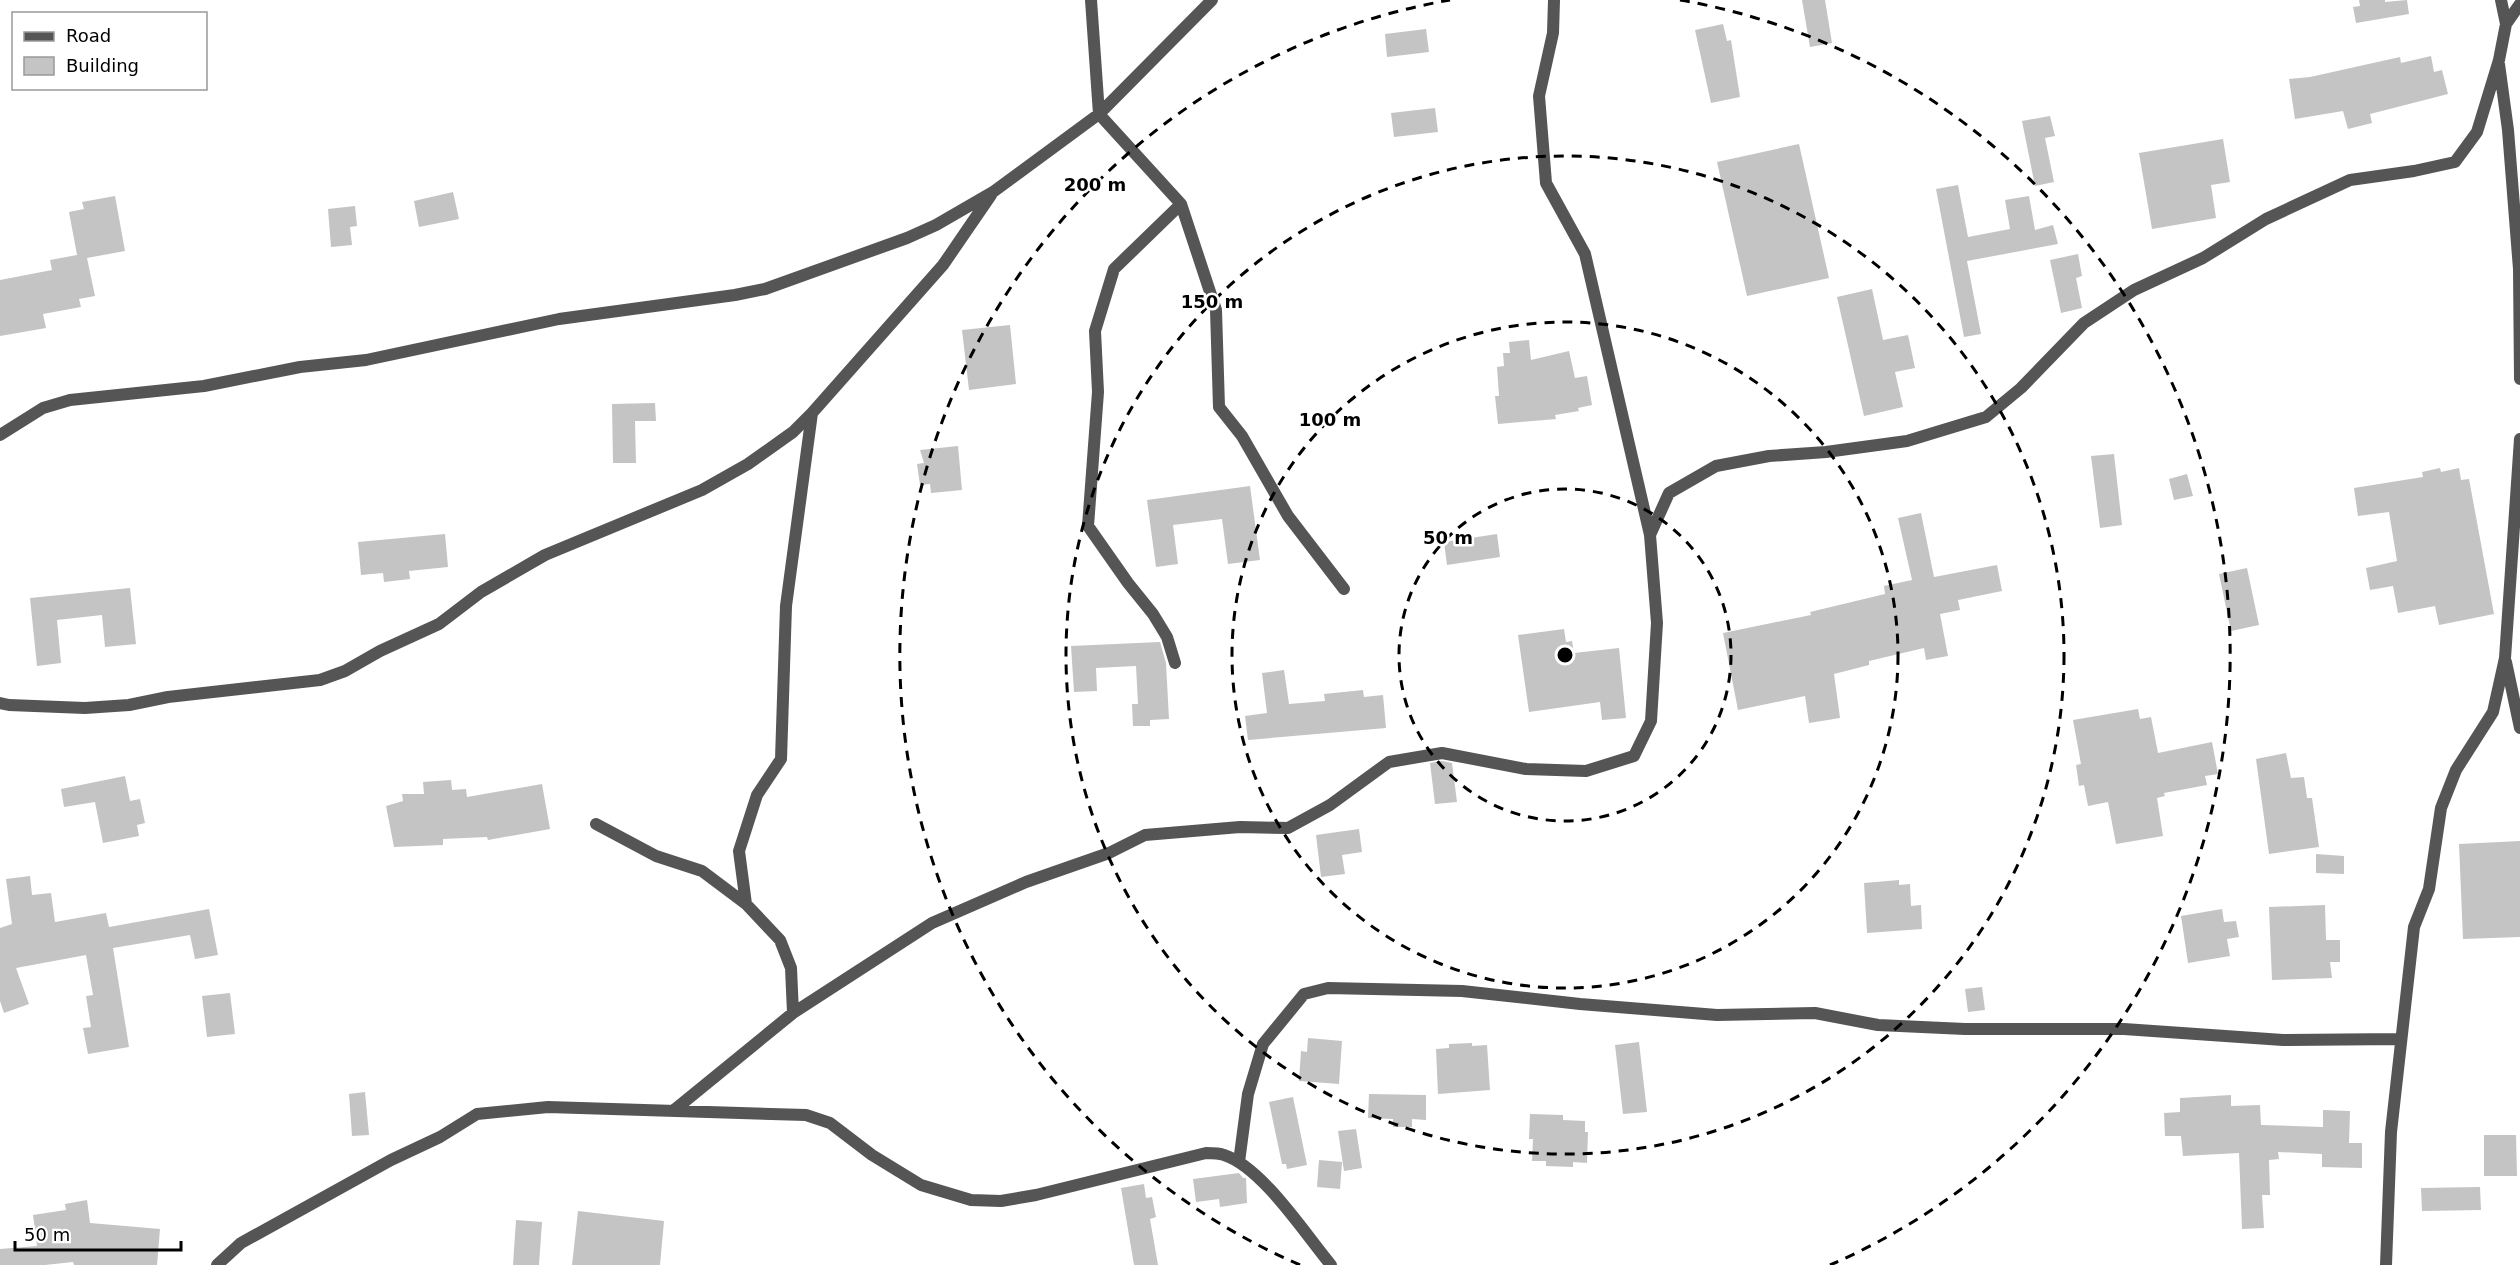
<svg xmlns="http://www.w3.org/2000/svg" width="2520" height="1265" font-family="'DejaVu Sans',sans-serif">
<style>
.building{fill:#c4c4c4}
.lines{fill:none;stroke-linecap:round;stroke-linejoin:round}
.minor{stroke:#555;stroke-width:12}
.ring{fill:none;stroke:#000;stroke-width:3;stroke-dasharray:10 8}
.centre{fill:#000;stroke:#fff;stroke-width:3}
.ring-label{font-size:18px;text-anchor:middle;font-weight:bold;fill:#000;stroke:#fff;stroke-width:5;stroke-linejoin:round;paint-order:stroke}
</style>
<rect width="100%" height="100%" fill="#fff"/>
<path class="building" d="M1802,0h23l7,43 -22,4z
M2359,0h26v2l22,-2 2,14 -53,9 -3,-16 7,-1z
M1723,24l4,17 4,-1 9,57 -29,6 -16,-73z
M1426,29l3,23 -42,5 -2,-23z
M2431,56l3,16 8,-2 6,24 -78,20 2,9 -24,6 -5,-18 -48,8 -6,-40 21,-2 90,-20 1,6z
M1435,108l3,24 -44,5 -3,-24z
M2050,116l5,20 -10,2 9,44 -19,4 -13,-65z
M2223,139l7,43 -19,3 5,33 -64,11 -13,-76z
M1799,144l30,134 -82,18 -30,-134z
M1958,185l10,52 42,-8 -5,-29 24,-4 6,34 18,-5 5,19 -91,17 14,73 -17,3 -28,-148z
M453,192l6,27 -40,8 -5,-26z
M115,196l10,55 -38,7 8,38 -16,3 2,8 -38,7 3,14 -46,8v-56l52,-10 -2,-10 27,-5 -8,-43 15,-3 -2,-7z
M355,206l2,20 -7,1 2,18 -21,2 -3,-38z
M2078,254l4,22 -6,2 6,30 -21,5 -11,-53z
M1872,289l11,51 25,-5 7,33 -20,4 8,35 -39,9 -27,-119z
M1010,325l6,59 -47,6 -7,-60z
M1529,340l2,20 38,-9 6,27 12,-2 5,29 -14,3 1,3 -24,4 1,4 -58,5 -3,-28h4l-2,-29 7,-1 -1,-13h7l-1,-11z
M655,403l1,18h-21l1,42h-23l-1,-59z
M958,446l4,44 -31,3 -1,-9 -10,1 -3,-21 7,-1 -4,-13z
M2114,454l8,71 -22,3 -9,-72z
M2440,468l1,4 18,-4 2,12 8,-1 25,135 -55,11 -4,-19 -37,7 -5,-27 -23,4 -4,-22 31,-7 -8,-49 -31,4 -4,-28 69,-11 -1,-5z
M2187,474l6,22 -19,4 -5,-21z
M1250,486l10,74 -32,4 -6,-45 -49,6 5,39 -22,3 -9,-67z
M1921,513l13,64 63,-12 5,26 -44,9 2,10 -20,4 8,42 -22,4 -2,-12 -55,13v4l-35,9 6,44 -31,5 -4,-27 -67,14 -15,-77 88,-18 -1,-3 75,-18 -1,-8 28,-6 -14,-62z
M445,534l3,33 -39,4 1,8 -26,3 -1,-9 -22,2 -3,-33z
M1497,534l3,23 -53,8 -3,-23z
M2247,568l12,57 -28,6 -12,-57z
M130,588l6,56 -31,3 -3,-32 -45,5 4,43 -24,3 -7,-68z
M1564,629l2,13 6,-1 2,12 45,-5 7,70 -24,2 -2,-18 -71,10 -11,-77z
M1160,642l6,21 3,56 -19,1v6h-17l-1,-22h6l-2,-38 -40,2 1,23 -23,1 -3,-46z
M1284,670l5,34 36,-3 -1,-7 39,-4 1,7 19,-2 3,33 -138,12 -3,-24 22,-3 -5,-40z
M2138,709l2,10 11,-2 7,36 54,-11 6,32 -13,2 2,9 -43,8 1,3 -8,2 6,38 -47,8 -8,-42 -20,4 -4,-21 -5,1 -3,-21 5,-1 -8,-44z
M2286,753l5,25 13,-1 3,21h5l7,49 -50,7 -13,-95z
M1442,761l10,2 5,39 -22,2 -5,-41z
M125,776l5,25 10,-2 5,24 -8,2 2,11 -36,7 -8,-41 -31,5 -3,-18z
M451,780l1,10 14,-1 1,8 75,-13 8,45 -62,11 -1,-3 -44,2v6l-49,2 -8,-41 17,-5 -1,-7h22l-1,-12z
M1359,829l3,23 -20,3 3,19 -24,3 -5,-42z
M2520,841v96l-57,2 -4,-95z
M2316,854l28,2v18l-28,-1z
M30,876l2,19 19,-2 4,29 51,-9 3,14 100,-18 9,46 -23,4 -5,-24 -77,13 16,99 -41,7 -5,-26 8,-1 -5,-31 7,-1 -7,-40 -70,13 13,36 -25,9 -4,-12v-73l12,-4 -6,-45z
M1899,880v5l11,-1 1,22 10,-1 1,24 -55,4 -3,-50z
M2325,905l1,35h14v22h-10l2,16 -60,2 -3,-73z
M2222,909l2,13 12,-1 3,16 -12,2 3,17 -42,7 -7,-47z
M1982,987l3,23 -17,2 -3,-23z
M230,993l5,41 -28,3 -5,-41z
M1308,1038l34,3 -3,43 -40,-3 2,-30 6,1z
M1639,1042l8,70 -24,2 -8,-69z
M1472,1043v3l15,-1 3,45 -52,4 -2,-45 13,-1v-4z
M365,1092l4,43 -17,1 -3,-42z
M1369,1094l57,1v25l-14,-1v8h-19v-8l-25,-1z
M2231,1095v11l29,-1 1,20 62,2v-17l27,1 -1,32h13v25l-40,-1v-13l-44,-2 1,7 -10,1 1,35h-8l2,33 -22,1 -3,-76 -56,3 -2,-20h-16l-1,-23 16,-1v-14z
M1293,1097l14,68 -20,4 -1,-5h-4l-13,-62z
M1530,1114l33,1v5l22,1v11h3l-1,31 -14,-1v5l-27,-1v-5h-14l1,-22h-4z
M1356,1129l6,39 -18,3 -6,-40z
M2484,1135h32l1,41h-33z
M1319,1160l23,2 -2,27 -23,-2z
M1239,1173l4,5h3l1,25 -27,4 -1,-8 -23,3 -3,-23z
M1144,1184l2,14 6,-1 4,20 -6,2 8,46h-24l-13,-77z
M2480,1187l1,23 -59,1 -1,-23z
M87,1200l3,23 70,6 -3,36h-83l-1,-3 -28,3h-45v-16l37,-3 -4,-31 33,-5 -1,-6z
M578,1211l86,10 -4,44h-88z
M516,1220l26,2 -3,43h-26z"/>
<g class="lines">
<path class="minor" d="M1091,0l8,114 82,90 35,106 3,97 23,29 46,80 56,73
M1554,0l-1,33 -14,63 7,87 39,71 65,281
M2501,0l5,24
M2499,64l9,66 11,139 1,110
M0,435l43,-27 27,-8 134,-14 96,-19 66,-7 193,-41 176,-24 30,-6 142,-51 29,-13 57,-33 106,-78 113,-114
M2506,662l14,66
M1175,663l-8,-26 -14,-23 -25,-31 -40,-57 10,-134 -3,-61 19,-62 67,-65
M0,703l9,2 76,3 44,-3 39,-8 152,-17 25,-9 35,-20 59,-27 42,-32 64,-37 157,-65 46,-26 45,-32 19,-19 131,-148 48,-70
M596,824l60,32 46,15 44,33
M793,1013l-2,-45 -11,-28 -34,-36 -7,-53 18,-56 24,-36 5,-153 26,-193
M673,1111l120,-98 139,-90 94,-41 83,-29 36,-18 95,-8 48,1 42,-23 59,-43 53,-9 84,16 60,2 48,-15 17,-35 6,-98 -7,-88 19,-42 47,-27 53,-10 57,-4 81,-11 79,-24 35,-29 63,-65 50,-33 69,-32 63,-39 84,-39 64,-9 41,-9 22,-30 22,-72 7,-36 14,-20
M1239,1162l9,-68 15,-50 41,-50 24,-6 134,3 118,13 137,11 98,-2 63,12 87,4h159l159,11 118,-1
M217,1265l24,-22 150,-83 49,-23 37,-23 71,-7 258,8 24,8 42,32 49,30 50,15 30,1 35,-6 170,-42c6,0 13,0 18,2 38,12 81,79 107,110
M2386,1265l5,-133 23,-205 15,-38 12,-81 15,-38 37,-58 12,-54 15,-219"/>
</g>
<g class="ring">
<circle cx="1565" cy="655" r="166"/>
<circle cx="1565" cy="655" r="333"/>
<circle cx="1565" cy="655" r="499"/>
<path d="M1300 1265A665 665 0 0 1 1450 0M1680 0A665 665 0 0 1 1830 1265"/>
</g>
<circle cx="1565" cy="655" r="9" class="centre"/>
<g class="ring-label">
<text x="1095" y="191">200 m</text>
<text x="1212" y="308">150 m</text>
<text x="1330" y="426">100 m</text>
<text x="1448" y="544">50 m</text>
</g>
<rect x="12" y="12" width="195" height="78" fill="#ffffff" stroke="#999999" stroke-width="1.5"/>
<rect x="24" y="32" width="30" height="9" fill="#555555" stroke="#999999" stroke-width="1.5"/>
<text x="66" y="42" font-size="18" fill="#000000">Road</text>
<rect x="24" y="57" width="30" height="18" fill="#c4c4c4" stroke="#999999" stroke-width="1.5"/>
<text x="66" y="72" font-size="18" fill="#000000">Building</text>
<path d="M15 1241v9h166v-9" fill="none" stroke="#000000" stroke-width="3"/>
<text x="24" y="1241" font-size="18" fill="#000000" stroke="#ffffff" stroke-width="4.5" paint-order="stroke">50 m</text>
</svg>
